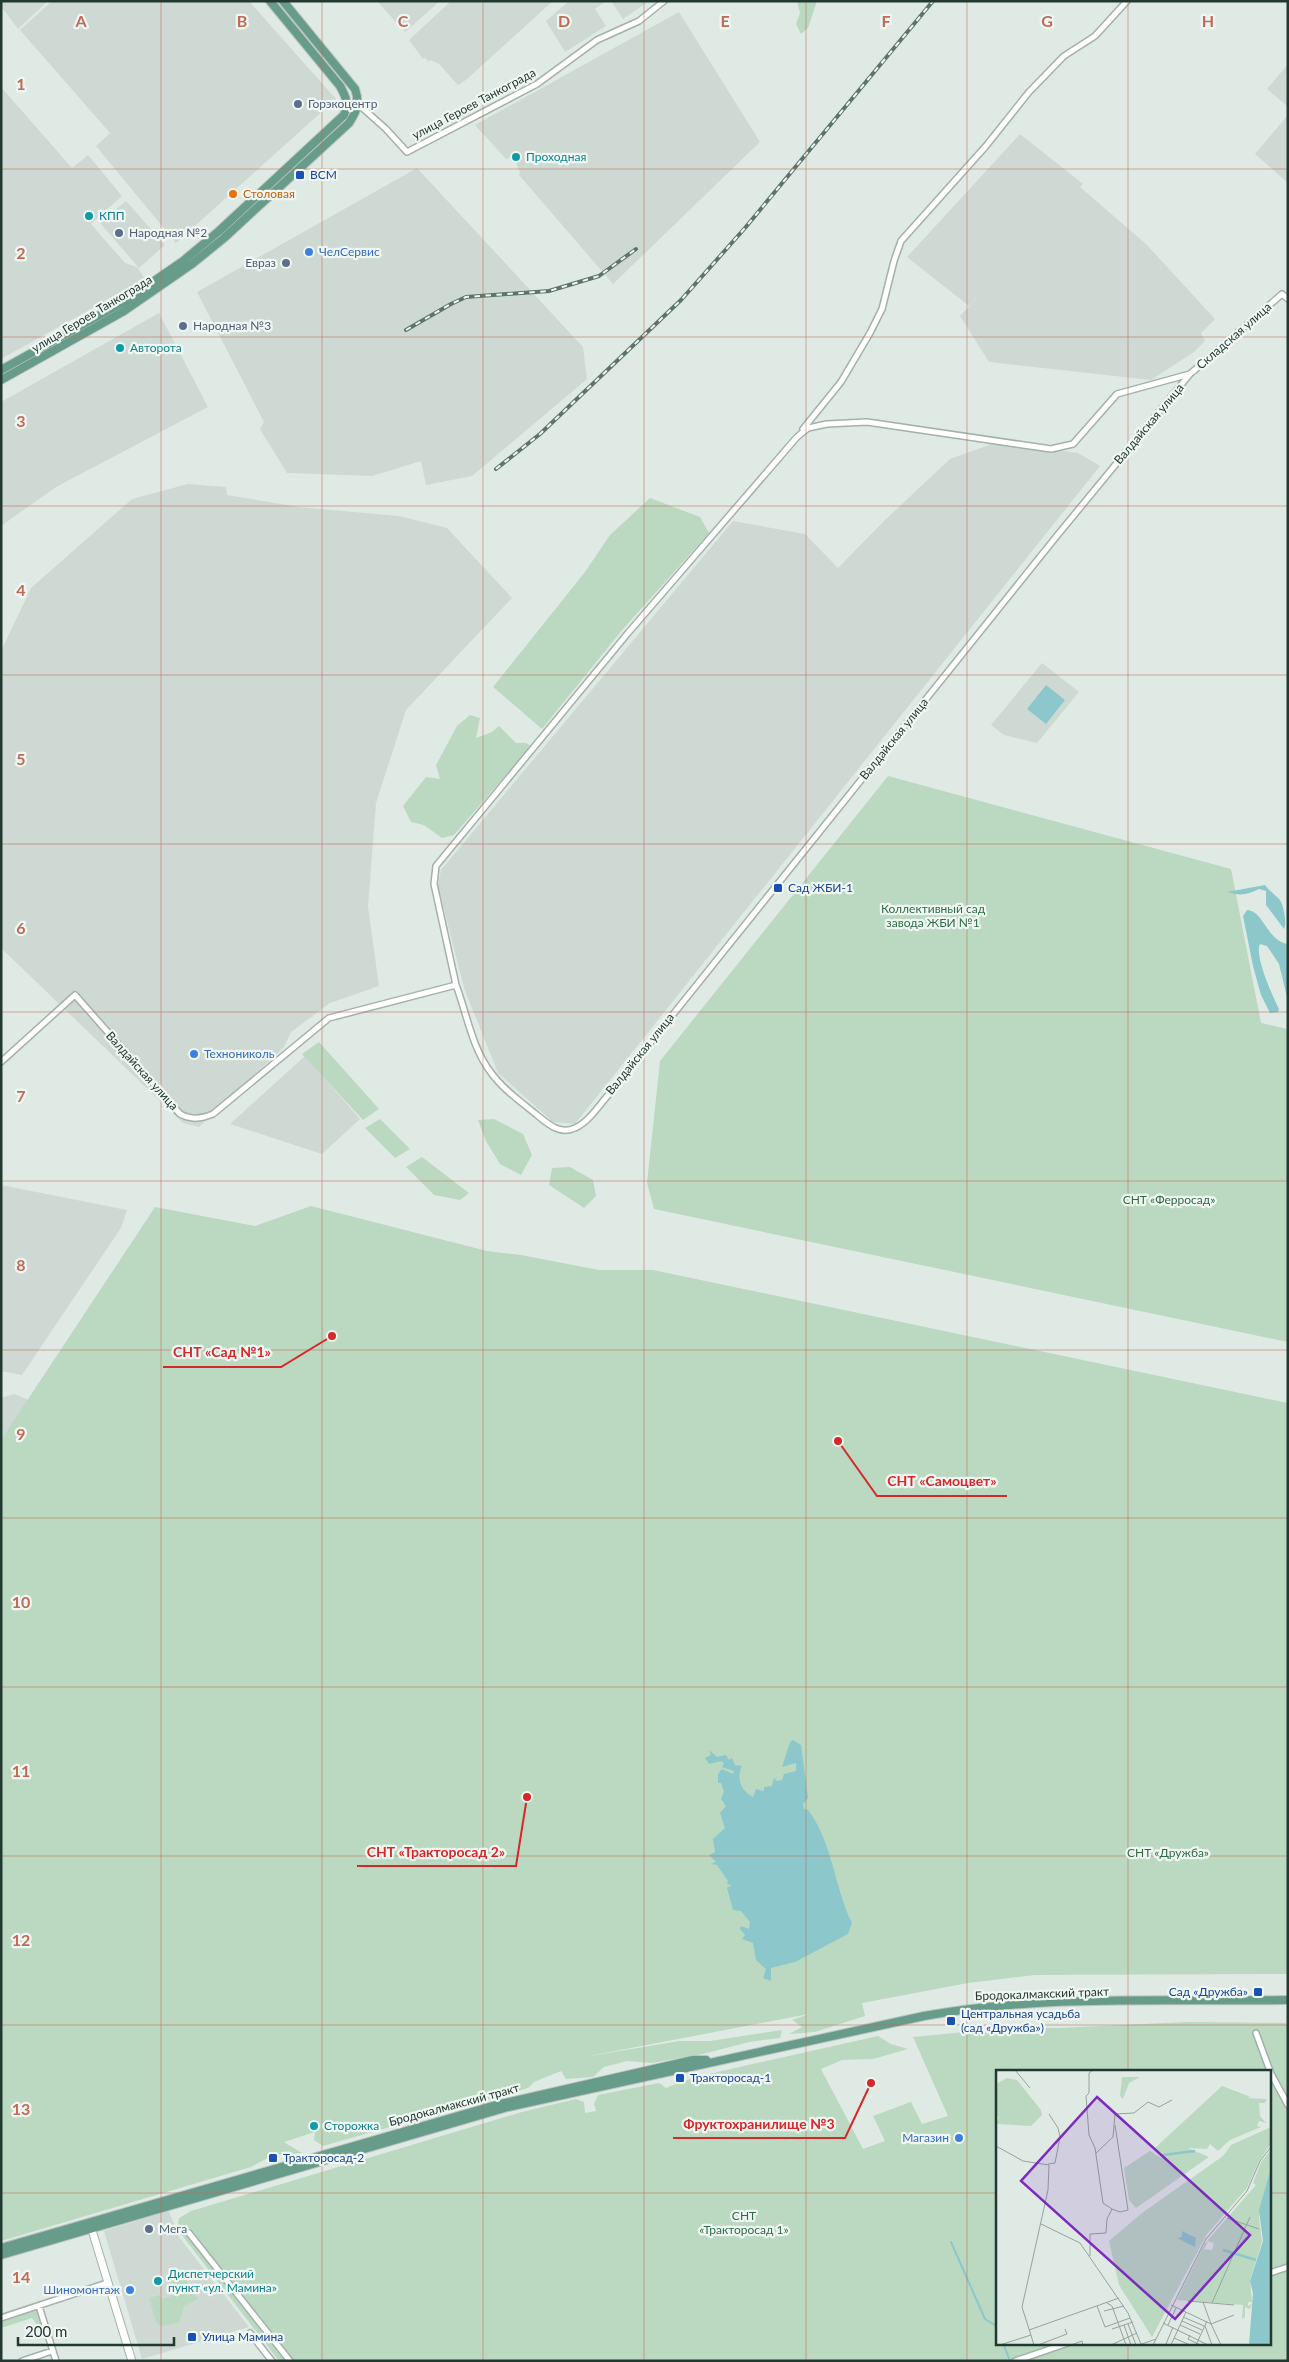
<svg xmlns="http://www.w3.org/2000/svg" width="1289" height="2362" font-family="Lato,sans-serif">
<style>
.built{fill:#ced9d3}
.green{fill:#bad9c0;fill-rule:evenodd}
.water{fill:#8cc7cb}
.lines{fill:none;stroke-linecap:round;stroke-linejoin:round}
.stream{stroke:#8cc7cb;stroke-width:2}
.street-casing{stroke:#a3b1ab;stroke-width:8}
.secondary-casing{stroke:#a0b5ab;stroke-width:9}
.primary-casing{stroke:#bdc4c1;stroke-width:10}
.street{stroke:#fff;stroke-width:5}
.secondary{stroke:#fff;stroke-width:7}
.primary{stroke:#689c8a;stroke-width:8}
.rail-casing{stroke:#5c746c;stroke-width:4}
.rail{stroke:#f0f7f3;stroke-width:2;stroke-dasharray:5.5;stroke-linecap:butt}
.grid{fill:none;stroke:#c06a57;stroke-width:1;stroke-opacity:0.55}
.service-dot{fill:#5c6f8a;stroke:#f0f7f3;stroke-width:2}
.culture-dot{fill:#0f9aa8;stroke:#f0f7f3;stroke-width:2}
.transit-dot{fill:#1a4fb4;stroke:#f0f7f3;stroke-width:2}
.food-dot{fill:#e8710a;stroke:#f0f7f3;stroke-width:2}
.shop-dot{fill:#3f7fe0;stroke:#f0f7f3;stroke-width:2}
.labels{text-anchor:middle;stroke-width:4.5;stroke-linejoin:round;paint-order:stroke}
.service-label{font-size:12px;fill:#4e5e75;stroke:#f0f7f3;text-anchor:start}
.street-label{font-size:12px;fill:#223931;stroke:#f0f7f3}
.culture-label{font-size:12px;fill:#0d838f;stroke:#f0f7f3;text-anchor:start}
.transit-label{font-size:12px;fill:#164399;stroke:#f0f7f3;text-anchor:start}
.food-label{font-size:12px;fill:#c56008;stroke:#f0f7f3;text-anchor:start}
.shop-label{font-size:12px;fill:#366cbe;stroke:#f0f7f3;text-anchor:start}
.park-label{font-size:12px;fill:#2f6c42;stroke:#f0f7f3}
.inset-river{fill:none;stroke:#8cc7cb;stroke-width:2.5}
.inset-road{fill:none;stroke:#94a39d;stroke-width:1}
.view{fill:#7b2cbf;fill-opacity:0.15;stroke:#7b2cbf;stroke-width:2.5}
.inset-edge{fill:none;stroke:#223931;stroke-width:2.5}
.grid-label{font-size:16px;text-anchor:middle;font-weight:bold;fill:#c06a57;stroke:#f0f7f3;stroke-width:4.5;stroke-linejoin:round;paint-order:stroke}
.leader{fill:none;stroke:#d62828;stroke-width:2}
.callout-dot{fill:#d62828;stroke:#f0f7f3;stroke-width:2}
.callout-label{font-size:14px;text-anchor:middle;font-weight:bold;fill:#d62828;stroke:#f0f7f3;stroke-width:4.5;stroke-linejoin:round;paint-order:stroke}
</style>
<rect width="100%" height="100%" fill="#e0eae5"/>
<path class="built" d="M1,1h47l-30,28 -15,-20 -2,5z
M52,1h197l87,98 -160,144 -80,-97 14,-13 -90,-103z
M377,1h63l-35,31z
M451,1h102l-87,79 -8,5 -19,-21 -9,-4 -2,1 -3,-3 -2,1 -14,-19z
M569,1h37l-11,8 11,17 -41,26 -19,-31z
M611,1h38l-26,18z
M679,12l81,130 -147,142 -94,-109 1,-3 -5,-11 -3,-4 -6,2 -31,-34z
M1288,64v43l-21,-18z
M1,87l71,81 16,-13 34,41 -31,28 34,39 12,4 8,12 -144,80z
M1288,115v68l-33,-29z
M1020,134l63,50 -3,3 66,57 69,75 -14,14 4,8 -11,11 -43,28 -162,-18 -29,-46 33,-35 -24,25 -62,-49z
M417,168l166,179 4,32 -115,97 -46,9 -5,-24 -49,15 -85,-3 -27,-44 4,-7 -67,-130z
M126,201l39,44 -26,23 -39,-45z
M159,313l49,94 -152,80 -55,39v-124z
M997,442l81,11 22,13 -525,658 -22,-2 -55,-49 -34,-85 -26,-102 3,-16 292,-349 72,13 33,34 47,-48 65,-61z
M188,484l38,3 1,8 72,12 100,9 48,12 65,70 -106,112 -30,93 -8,104 11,79 -49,17 -39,29 -7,15 -85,80 -16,-4 -182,-175v-297l30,-63 101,-89z
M1042,663l37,29 -42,51 -33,-8 -13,-10z
M305,1056l55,63 -38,35 -92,-30z
M1,1185l126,25 -6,18 -99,147 -21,-4z
M14,1394l15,6 -28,40v-42z
M169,2211l10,26 70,90 -107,32 -38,-128z"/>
<path class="green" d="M797,1h20l-9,27 -7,6 -5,-10 4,-11z
M650,498l50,19 9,16 -86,96 -81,100 -49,-42 92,-115 25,-37z
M470,715l10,3 -4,20 16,-6 7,-6 17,17h10l5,3 -77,89 -12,3 -18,-13 -13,-3 -8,-16 23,-29 14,2 -4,-14 21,-39z
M888,776l343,93 30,154 27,6v313l-634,-133 -7,-26 13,-122z
M319,1042l60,67 -16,11 -61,-66z
M380,1119l30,30 -15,9 -30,-30z
M494,1119l29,15 9,21 -11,20 -21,-11 -14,-23 -8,-21z
M422,1157l47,36 -9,7 -26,-5 -28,-28z
M570,1167l23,13 3,16 -12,12 -35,-23 3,-17z
M311,1206l176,45 34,4 78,15h54l635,133v571l-253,1 -67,8 -106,20 3,13 -50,16 -26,2 13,-7 -10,-7 17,-6 -225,43 95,-16h31l72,-11 -2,8 -31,4 -46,12 -51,9 -25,-2 -23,6 -11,10 -27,2 -5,-8 -27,11 -6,6 -205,58 -9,-6 1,-8 -31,10 18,11 -29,2 -22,12 -250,74v-801l154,-233 100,19z
M1186,2022l102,1v338h-1009l-98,-127 -3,-9 1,-7 12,-7 331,-99 54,-13 8,3 1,11 11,-2 -2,-7 4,-9 61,-12 7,5 29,-11 183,-41 13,8 17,5 -35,10 -31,1 -21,9 42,80 22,-8 -12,-25 38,-14 11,22 26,-8 -35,-79 104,-10 41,1zM998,2071h272v272h-272z
M182,2275l16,24 -14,7 -5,17 -18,3 -5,-4 -7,-24 11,-3 2,4 14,-4 -5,-16z
M37,2308l6,17 -5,1 -6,-8 -31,10v-8z"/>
<path class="water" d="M1046,685l19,15 -19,24 -19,-15z
M1265,885c4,6 11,10 15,15 4,6 7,24 4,29l-18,-24v-14l-7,-2c-11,6 -20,7 -32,3z
M1247,910c16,0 20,31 41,34v57l-9,-37 -12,-18 -7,-2c-6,12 13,53 19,65l-1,3 -8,1 -9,-18 -8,-29 -10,-50z
M793,1740l8,5 7,53 -5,6 1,5 4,1c25,33 26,77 44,113l-4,11 -53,28 -24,6v13l-8,-3 3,-9 -10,-9 -3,-17 -11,-4 3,-4 -5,-6 1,-3 8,3 1,-7 -9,-11 -8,-1 -6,-22 5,-3 -5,-1 1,-3 -11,-16 -6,-1 5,-2 -7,-7 6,-3 -2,-13 12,-11 -5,-15 6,-7 -5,-7 3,-7 -3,-9h-3v-9l4,-5 11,5 1,-3 -12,-4 2,-4 -3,-2 -12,3 -4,-6 6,-3 -2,-5 8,7 9,-2 3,5 3,-2 3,7 7,1c-6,12 -1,25 11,31l3,-8 8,2v-4l8,-1 2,-8 3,3 5,-1 2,-6 12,-3v-8l-14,4 8,-25z"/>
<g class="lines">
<path class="stream" d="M951,2242l34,77 13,8
M1003,2343l7,18"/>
<defs>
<path id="street" d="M348,105l10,-1 28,25 21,23 130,-68 60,-44 42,-19 25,-20
M803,429l38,-47 29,-49 12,-24 12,-48 7,-20 85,-95 43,-54 35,-36 31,-20 32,-35
M456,985l-22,-101 2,-18 192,-233 169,-196 11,-9 19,-4 40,-2 184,27 22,-5 44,-50 73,-20 92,-80 6,5
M1,1062l74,-67 105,119c12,6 20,5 33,0l116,-96 127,-33c11,29 16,64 36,89 12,16 29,28 45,41 11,9 23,20 38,13 14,-6 24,-23 35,-35l446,-556 134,-163
M1256,2033l14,38
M1270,2072l18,33
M189,2233l101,128
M1270,2273l18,-6
M39,2306l17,55
M1,2318l106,-35
M250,2333l22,28
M22,2361l30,-10
M1015,2361l53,-18"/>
<path id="secondary" d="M91,2227l41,134"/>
<path id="primary" d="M1,370l124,-69 58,-40 36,-30 125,-116c5,-12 2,-18 -4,-29l-70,-85
M1,380l123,-69 68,-47 32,-26 125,-115c8,-12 11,-20 6,-34l-72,-88
M1,2248l495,-143 197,-45h13
M1,2255l507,-148 416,-91c119,-22 243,-14 364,-16"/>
</defs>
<use href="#street" class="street-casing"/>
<use href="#secondary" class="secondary-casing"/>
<use href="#primary" class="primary-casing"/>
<use href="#street" class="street"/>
<use href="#secondary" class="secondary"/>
<use href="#primary" class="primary"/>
<defs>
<path id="rail" d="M406,330l45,-26 15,-7 83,-6 50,-15 37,-27
M496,469l44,-35 141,-134 64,-72 188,-227"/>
</defs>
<use href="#rail" class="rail-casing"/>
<use href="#rail" class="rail"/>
</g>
<path class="grid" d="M161,1v2360M322,1v2360M483,1v2360M644,1v2360M806,1v2360M967,1v2360M1128,1v2070M1,169h1287M1,337h1287M1,506h1287M1,675h1287M1,844h1287M1,1012h1287M1,1181h1287M1,1350h1287M1,1518h1287M1,1687h1287M1,1856h1287M1,2025h1287M1,2193h997M1270,2193h18M1128,2343v18"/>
<g class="service-dot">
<circle cx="298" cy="104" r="5"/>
<circle cx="119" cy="233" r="5"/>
<circle cx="286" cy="263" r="5"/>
<circle cx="183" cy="326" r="5"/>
<circle cx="149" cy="2229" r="5"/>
</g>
<g class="culture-dot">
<circle cx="516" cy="157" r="5"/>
<circle cx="89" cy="216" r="5"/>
<circle cx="120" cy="348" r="5"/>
<circle cx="314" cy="2126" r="5"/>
<circle cx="158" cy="2281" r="5"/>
</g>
<g class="transit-dot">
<rect x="295" y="170" width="10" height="10" rx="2.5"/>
<rect x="773" y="883" width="10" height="10" rx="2.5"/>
<rect x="1253" y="1987" width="10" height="10" rx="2.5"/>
<rect x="946" y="2016" width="10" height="10" rx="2.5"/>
<rect x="675" y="2073" width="10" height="10" rx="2.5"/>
<rect x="268" y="2153" width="10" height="10" rx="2.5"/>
<rect x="187" y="2332" width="10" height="10" rx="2.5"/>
</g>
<circle class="food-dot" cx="233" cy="194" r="5"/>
<g class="shop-dot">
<circle cx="309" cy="252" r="5"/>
<circle cx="194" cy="1054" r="5"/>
<circle cx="959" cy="2138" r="5"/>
<circle cx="130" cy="2290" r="5"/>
</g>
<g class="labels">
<g class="service-label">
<text x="308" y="108">Горэкоцентр</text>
<text x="129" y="237">Народная №2</text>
<text x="276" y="267" text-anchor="end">Евраз</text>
<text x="193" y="330">Народная №3</text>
<text x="159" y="2233">Мега</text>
</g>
<g class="street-label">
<text transform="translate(474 104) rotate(-28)" y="4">улица Героев Танкограда</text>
<text transform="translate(92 314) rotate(-31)" y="4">улица Героев Танкограда</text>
<text transform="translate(1234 336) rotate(-41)" y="4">Складская улица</text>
<text transform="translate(1149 424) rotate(-50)" y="4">Валдайская улица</text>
<text transform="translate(894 739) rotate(-51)" y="4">Валдайская улица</text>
<text transform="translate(640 1054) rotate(-51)" y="4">Валдайская улица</text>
<text transform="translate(142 1071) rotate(48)" y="4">Валдайская улица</text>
<text transform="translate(1042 1994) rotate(-2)" y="4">Бродокалмакский тракт</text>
<text transform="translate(454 2105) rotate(-15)" y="4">Бродокалмакский тракт</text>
</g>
<g class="culture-label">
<text x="526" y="161">Проходная</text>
<text x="99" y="220">КПП</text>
<text x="130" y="352">Авторота</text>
<text x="324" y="2130">Сторожка</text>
<text x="168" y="2278">Диспетчерский<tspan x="168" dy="14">пункт «ул. Мамина»</tspan></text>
</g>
<g class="transit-label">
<text x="310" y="179">ВСМ</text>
<text x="788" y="892">Сад ЖБИ-1</text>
<text x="1248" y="1996" text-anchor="end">Сад «Дружба»</text>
<text x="961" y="2018">Центральная усадьба<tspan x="961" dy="14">(сад «Дружба»)</tspan></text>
<text x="690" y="2082">Тракторосад-1</text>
<text x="283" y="2162">Тракторосад-2</text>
<text x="202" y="2341">Улица Мамина</text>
</g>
<g class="food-label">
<text x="243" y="198">Столовая</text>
</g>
<g class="shop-label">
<text x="319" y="256">ЧелСервис</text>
<text x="204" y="1058">Технониколь</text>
<text x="949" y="2142" text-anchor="end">Магазин</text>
<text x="120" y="2294" text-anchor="end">Шиномонтаж</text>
</g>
<g class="park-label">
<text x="933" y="913">Коллективный сад<tspan x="933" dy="14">завода ЖБИ №1</tspan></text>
<text x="1169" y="1204">СНТ «Ферросад»</text>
<text x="1168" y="1857">СНТ «Дружба»</text>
<text x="744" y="2220">СНТ<tspan x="744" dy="14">«Тракторосад 1»</tspan></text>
</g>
</g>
<g transform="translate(996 2070)">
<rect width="275" height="275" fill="#e0eae5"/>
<path d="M126,7h18l-11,6 -6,16 -3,-3zM11,8l10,2 24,30 1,5 -11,11 -35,-2 3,-8 -3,2v-34zM226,16l29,11 -5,1 21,1 -2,4h-6l1,13 6,7 -7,-2 -2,5 4,1 -31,13 -12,11 -8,-7 -3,5 -19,-1 21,9 -73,51 -7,-8 -5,-32 26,-17 11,7 4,-2 -10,-8zM275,57v17l-12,17 -12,27 -40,46 -55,103 -33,-52 -10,-44 33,-28 81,-57 8,-11zM275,80v17l-12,50 3,25 -12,38 2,22h-4v4l4,-2 -2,5 -5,-2v10l-3,2 1,-14 -66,-5 28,-57 3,-1 -4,7 8,1 2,-7 -7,-2 49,-56 -3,-2 8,-21z" fill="#bad9c0"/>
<path d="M275,98v177h-22l4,-52 -3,-12 13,-40 -4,-31zM186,161l14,7 -1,9 -18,-9 5,-1z" fill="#8cc7cb"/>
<path class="inset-river" d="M167,85l32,-4M227,180l33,10"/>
<path class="inset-road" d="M19,0l15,18M97,0l-4,3v20l-3,3 3,39 6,13 8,55 9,6M0,76l27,15 26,4 -1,25 -26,117 12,38M100,83l17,-16 2,-23 19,-1 14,-11 11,5 13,-7M52,94l7,-1 5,-26 -2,-9 -9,-14M231,148l32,11M45,154l39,19 48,70 13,31M94,186v-22l16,-1 1,-14 5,-10 8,3 8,-2 -13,-85M192,231l46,4M207,232l8,22 23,-9M111,233l5,3 14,39M216,233l38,-86M175,235l40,19 10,21M101,236l8,21 25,-9M108,241l20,-5M187,247l21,9M186,251l20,9M167,253l45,22M132,254l8,21M128,255l7,20M172,255l8,-17M184,255l20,9M209,256l7,19M116,259l21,-7M33,260l90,-32M194,265l-2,4 12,6M178,268l16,7M170,274l7,-17M4,275l31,-10M42,275l29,-11 -2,-5M75,275l11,-4 1,4M115,275l26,-12M143,275l17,-6M157,275l53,-106 41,-48 13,-30 11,-14M175,275l15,-33M200,275l11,-24"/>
<path class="view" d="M101,27l153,138 -75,84 -154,-138z"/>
<rect width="275" height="275" class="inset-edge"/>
</g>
<g class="grid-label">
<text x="81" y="27">A</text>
<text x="242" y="27">B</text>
<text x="403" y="27">C</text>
<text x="564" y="27">D</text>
<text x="725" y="27">E</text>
<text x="886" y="27">F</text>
<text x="1047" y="27">G</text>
<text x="1208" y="27">H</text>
<text x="21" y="90">1</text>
<text x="21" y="259">2</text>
<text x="21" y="427">3</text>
<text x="21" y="596">4</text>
<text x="21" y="765">5</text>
<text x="21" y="934">6</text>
<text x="21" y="1102">7</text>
<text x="21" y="1271">8</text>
<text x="21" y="1440">9</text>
<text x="21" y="1608">10</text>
<text x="21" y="1777">11</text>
<text x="21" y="1946">12</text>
<text x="21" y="2115">13</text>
<text x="21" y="2283">14</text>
</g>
<path class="leader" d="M332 1336L281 1367H163M838 1441L877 1496H1007M527 1797L516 1866H357M871 2083L845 2138H673"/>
<g class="callout-dot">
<circle cx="332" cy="1336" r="5"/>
<circle cx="838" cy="1441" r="5"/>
<circle cx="527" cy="1797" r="5"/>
<circle cx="871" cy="2083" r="5"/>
</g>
<g class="callout-label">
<text x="222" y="1357">СНТ «Сад №1»</text>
<text x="942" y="1486">СНТ «Самоцвет»</text>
<text x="436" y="1857">СНТ «Тракторосад 2»</text>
<text x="759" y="2129">Фруктохранилище №3</text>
</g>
<rect width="1289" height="2362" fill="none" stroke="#223931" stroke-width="5"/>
<path d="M18 2337v8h156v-8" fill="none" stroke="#223931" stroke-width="2.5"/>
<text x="25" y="2337" font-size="15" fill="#223931" stroke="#f0f7f3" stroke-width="4" paint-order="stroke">200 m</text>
</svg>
